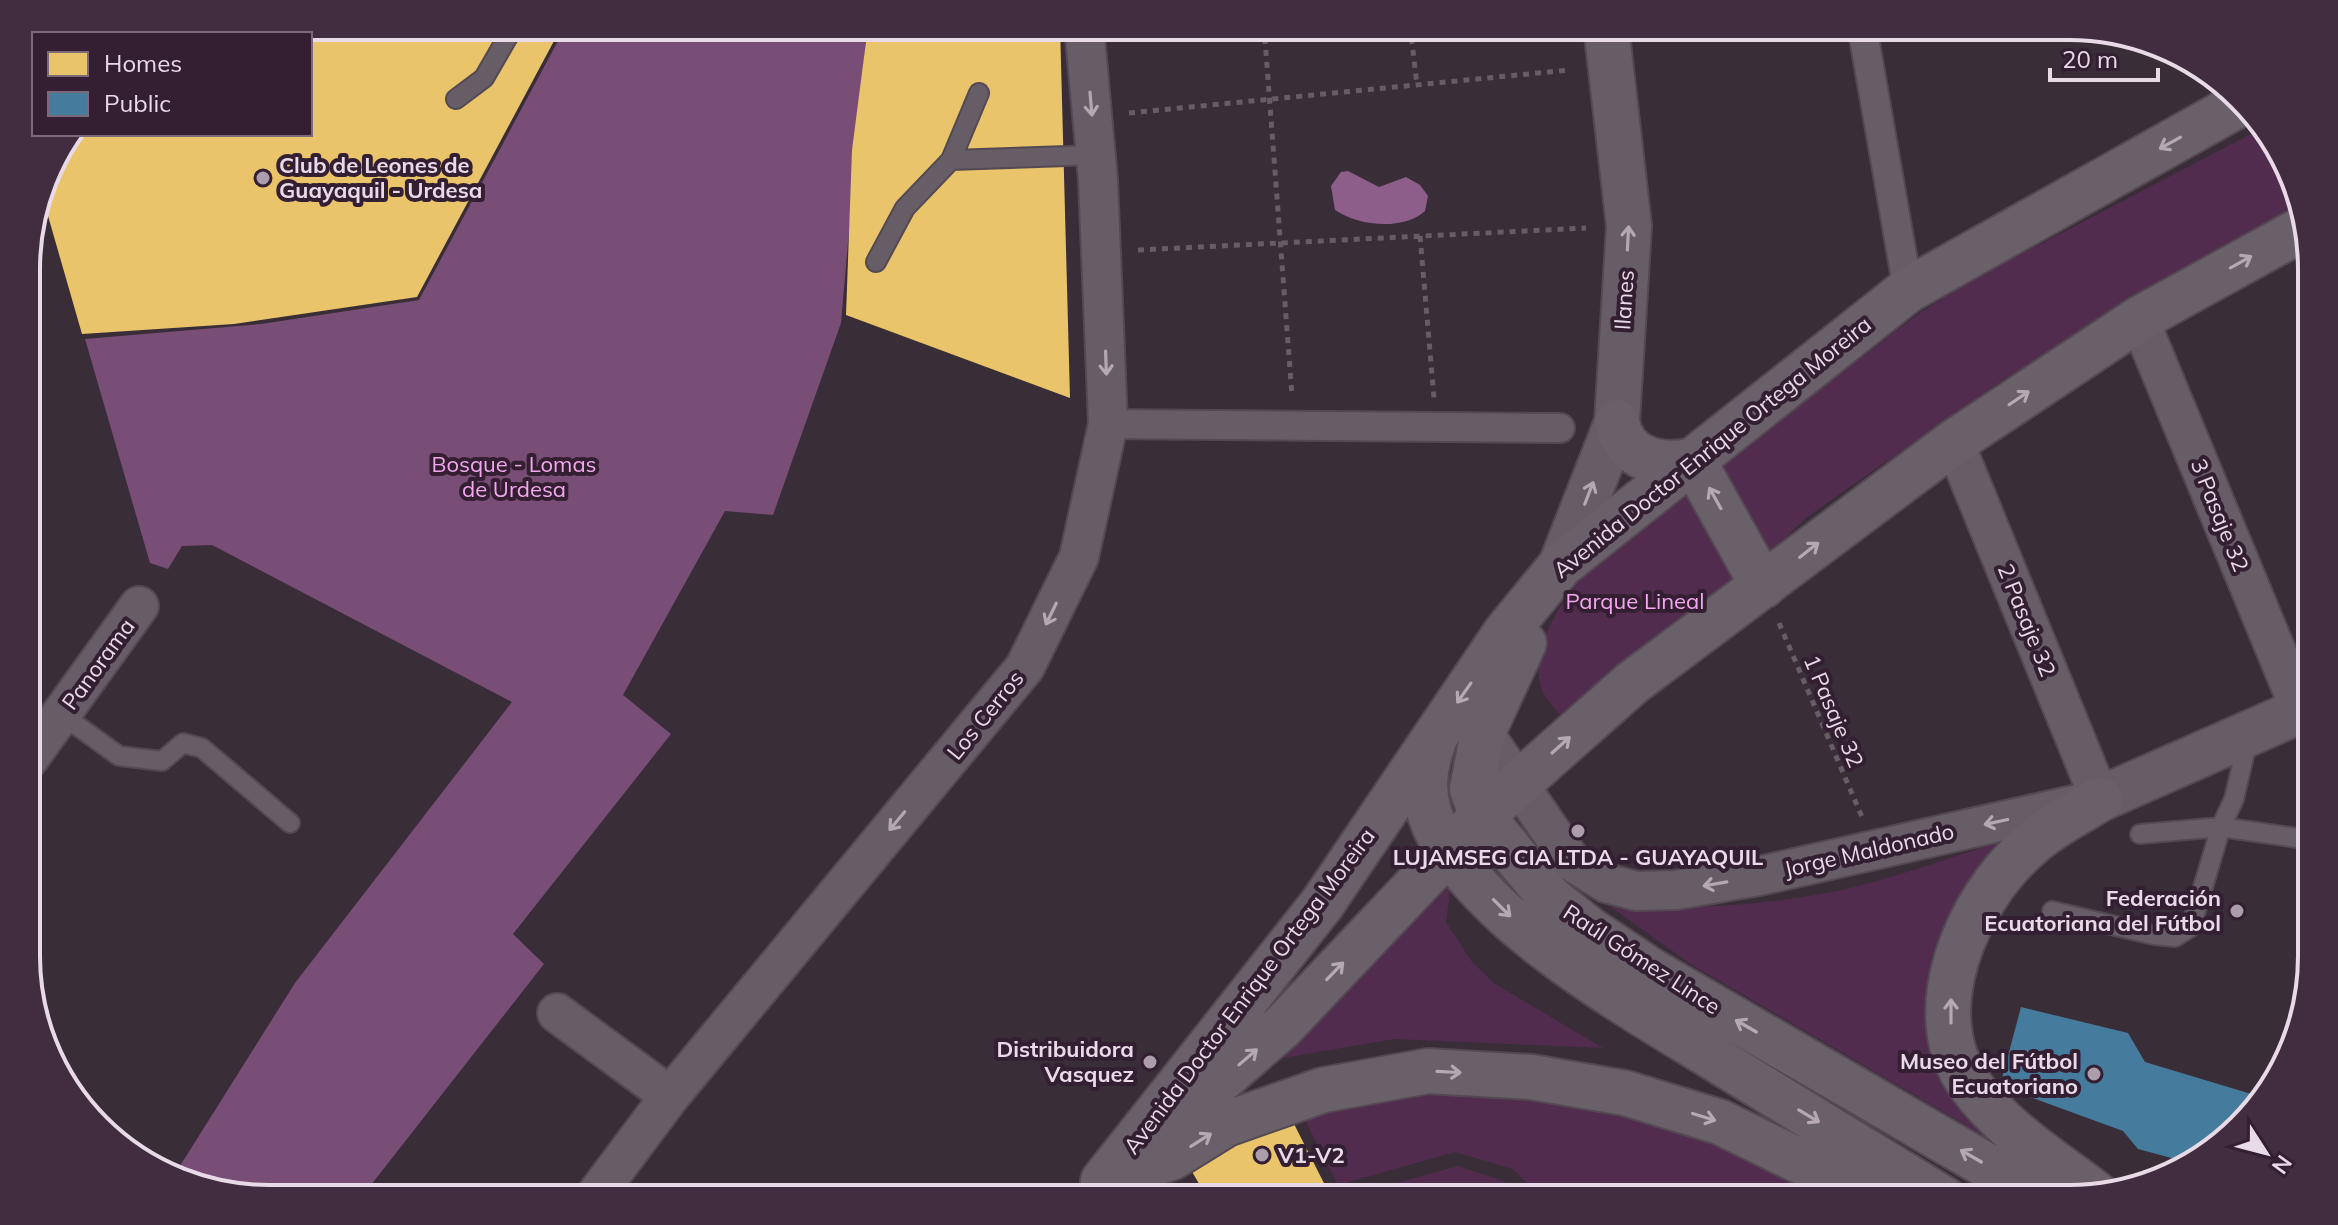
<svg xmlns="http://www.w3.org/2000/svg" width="2338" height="1225" font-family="Mulish,sans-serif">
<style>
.green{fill:#512c4f}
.forest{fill:#784d76}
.water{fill:#8d5e8a}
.homes{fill:#e9c46a}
.public{fill:#457b9d}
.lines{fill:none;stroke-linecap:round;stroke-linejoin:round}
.service-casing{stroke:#544953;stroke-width:22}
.pedestrian-casing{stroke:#544953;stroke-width:32}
.minor-casing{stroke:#544953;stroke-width:42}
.tertiary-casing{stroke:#544953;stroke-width:48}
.secondary-casing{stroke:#544953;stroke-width:48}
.path{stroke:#665d65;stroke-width:5;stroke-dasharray:6 6;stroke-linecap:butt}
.service{stroke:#675d66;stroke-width:18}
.pedestrian{stroke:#675d66;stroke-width:28}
.minor{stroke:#675d66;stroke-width:38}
.tertiary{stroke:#675d66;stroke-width:44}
.secondary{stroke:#6a6069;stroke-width:44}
.oneway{stroke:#b5a8b3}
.oneway2{stroke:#b6a9b5}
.poi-dot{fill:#ab9daa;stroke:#331e32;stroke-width:3}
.labels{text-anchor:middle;stroke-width:8;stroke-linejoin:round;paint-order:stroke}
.poi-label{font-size:22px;font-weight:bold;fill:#e9dae7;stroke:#331e32;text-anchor:end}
.street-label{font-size:22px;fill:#e9dae7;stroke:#331e32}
.park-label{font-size:22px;fill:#f1a8ec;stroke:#331e32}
.rim{fill:none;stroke:#e9dae7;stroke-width:4}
</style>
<rect width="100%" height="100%" fill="#392d38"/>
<path class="green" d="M2264,127l7,7 26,70 -294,176 -196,137 -83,81 -129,105 -36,11c-6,-8 -15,-17 -18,-27 -13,-41 23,-88 49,-119l324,-251 52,-34z
M2030,831l-94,141 98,200 -73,-50 -269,-157 -81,-58c92,2 185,-2 273,-28 49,-14 97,-32 146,-48z
M1453,869l-7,53 26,40 23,22 108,64 -209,-9 -129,22z
M1420,1089l127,6 201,57 92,47h-298l-29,-30 -58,-17 -117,33 -35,-69z
M1458,1166l45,15 17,18h-180z"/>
<path class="forest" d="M566,26h301l-26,297 -68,192 -48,-4 -102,184 48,39 -158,200 31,30 -184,235h-91l-96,-22 122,-194 217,-281 -300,-157 -30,1 -14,23 -18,-6 -65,-224 176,-15 158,-24z"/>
<path class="water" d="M1348,171l31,16 27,-10 14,8 8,11 -3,15c-22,20 -67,15 -90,-1l-4,-24 10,-14z"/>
<path class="homes" d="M269,26h293l-145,271 -183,27 -152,10 -40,-139 9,-33 21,-28h238v-100h-74z
M868,26h192l10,372 -224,-83 6,-165z
M1293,1122l37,73 -8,4h-114l-17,-29 48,-31z"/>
<path class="public" d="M2021,1007l107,26 17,29 113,34 -54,62 -14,5 -52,-14 -15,-18 -123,-45z"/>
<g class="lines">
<defs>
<path id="service" d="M456,99l28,-21 30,-52
M951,160l145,-5
M876,262l29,-54 46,-48 28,-67
M61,714l58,42 43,5 21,-18 19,5 88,75
M2140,834l81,-7 91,13
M2052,911l102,24 21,2 16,-10 30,-100 13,-28 14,-60"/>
<path id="pedestrian" d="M1862,26l46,264
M1108,424l452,4"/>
<path id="minor" d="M2139,319l162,392
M1483,732l88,129 35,22 30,8 40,-1 83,-14 341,-77 -146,-357
M28,760l111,-154
M557,1013l113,83
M593,1199l77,-103 355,-429 54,-110 29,-133 -10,-244 -14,-154"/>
<path id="tertiary" d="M1561,565l56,-143 12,-196 -23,-200
M2100,799l211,-93"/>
<path id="secondary" d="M1617,422c6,37 44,46 76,38
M1693,460l70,126
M1524,643l-41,89 -11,57 10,27 68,82 40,32 60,40 334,194 84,35
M1433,744c-12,31 -10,64 7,93 56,95 190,169 282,226 74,45 148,90 222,136
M1178,1117l104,-90 200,-211 150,-133 322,-241 185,-123 167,-92
M1103,1181l219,-277 184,-272 55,-67 347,-275 330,-185
M1103,1181l68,-23 55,-34 97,-34 105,-19 103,6 94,16 95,29 157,77
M2095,1193c-43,-33 -92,-63 -124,-107 -54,-73 -3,-188 58,-240 20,-19 48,-32 71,-47"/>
</defs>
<use href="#service" class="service-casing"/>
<use href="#pedestrian" class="pedestrian-casing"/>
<use href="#minor" class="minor-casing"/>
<use href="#tertiary" class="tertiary-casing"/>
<use href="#secondary" class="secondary-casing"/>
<path class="path" d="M1264,26l28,370
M1410,26l7,59
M1129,113l440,-43
M1420,236l14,162
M1138,250l448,-22
M1779,623l83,194"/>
<use href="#service" class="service"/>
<use href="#pedestrian" class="pedestrian"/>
<use href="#minor" class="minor"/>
<use href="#tertiary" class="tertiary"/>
<use href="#secondary" class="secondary"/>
</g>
<defs><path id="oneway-shaft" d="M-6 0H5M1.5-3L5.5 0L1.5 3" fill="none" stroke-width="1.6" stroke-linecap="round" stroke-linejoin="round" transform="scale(2)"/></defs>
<g class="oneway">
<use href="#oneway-shaft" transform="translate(1091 104) rotate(85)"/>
<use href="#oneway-shaft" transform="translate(1628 238) rotate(-87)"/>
<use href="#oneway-shaft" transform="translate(1106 363) rotate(88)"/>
<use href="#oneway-shaft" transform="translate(1589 493) rotate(-69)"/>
<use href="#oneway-shaft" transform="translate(1051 614) rotate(116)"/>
<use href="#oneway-shaft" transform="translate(897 821) rotate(130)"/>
<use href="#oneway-shaft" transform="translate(1996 822) rotate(168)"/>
<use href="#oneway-shaft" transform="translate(1715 884) rotate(170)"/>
</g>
<g class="oneway2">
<use href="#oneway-shaft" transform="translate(2170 143) rotate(151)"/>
<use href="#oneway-shaft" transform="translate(2241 262) rotate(-29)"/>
<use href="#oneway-shaft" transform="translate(2019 398) rotate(-34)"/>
<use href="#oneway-shaft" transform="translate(1715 498) rotate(-119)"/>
<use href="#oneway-shaft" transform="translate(1809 550) rotate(-38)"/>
<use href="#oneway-shaft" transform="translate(1464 693) rotate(125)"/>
<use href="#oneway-shaft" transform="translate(1561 745) rotate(-42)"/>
<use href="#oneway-shaft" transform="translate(1502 908) rotate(45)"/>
<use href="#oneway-shaft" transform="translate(1335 971) rotate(-46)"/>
<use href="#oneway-shaft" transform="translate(1951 1011) rotate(-90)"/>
<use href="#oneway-shaft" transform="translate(1746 1026) rotate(-150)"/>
<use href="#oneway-shaft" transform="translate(1248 1057) rotate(-41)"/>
<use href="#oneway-shaft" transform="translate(1449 1072) rotate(3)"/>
<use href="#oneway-shaft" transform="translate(1809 1116) rotate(31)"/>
<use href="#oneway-shaft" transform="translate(1704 1117) rotate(17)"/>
<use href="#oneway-shaft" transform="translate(1201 1140) rotate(-32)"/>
<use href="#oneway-shaft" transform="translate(1971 1156) rotate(-150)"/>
</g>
<g class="poi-dot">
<circle cx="263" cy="178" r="8"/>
<circle cx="1578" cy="831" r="8"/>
<circle cx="2237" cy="911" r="8"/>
<circle cx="1150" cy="1062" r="8"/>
<circle cx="2094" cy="1074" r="8"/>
<circle cx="1262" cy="1155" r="8"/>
</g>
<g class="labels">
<g class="poi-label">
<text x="279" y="173" text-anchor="start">Club de Leones de<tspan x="279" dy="25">Guayaquil - Urdesa</tspan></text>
<text x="1578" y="865" text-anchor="middle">LUJAMSEG CIA LTDA - GUAYAQUIL</text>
<text x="2221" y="906">Federación<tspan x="2221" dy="25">Ecuatoriana del Fútbol</tspan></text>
<text x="1134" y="1057">Distribuidora<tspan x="1134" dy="25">Vasquez</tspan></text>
<text x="2078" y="1069">Museo del Fútbol<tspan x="2078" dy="25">Ecuatoriano</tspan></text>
<text x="1278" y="1163" text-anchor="start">V1-V2</text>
</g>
<g class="street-label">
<text transform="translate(1624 300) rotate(-86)" y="8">Ilanes</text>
<text transform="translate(1712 447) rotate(-39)" y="8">Avenida Doctor Enrique Ortega Moreira</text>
<text transform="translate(2220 515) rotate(68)" y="8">3 Pasaje 32</text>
<text transform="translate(2027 620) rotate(68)" y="8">2 Pasaje 32</text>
<text transform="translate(98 664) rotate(-54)" y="8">Panorama</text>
<text transform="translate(1834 711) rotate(67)" y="8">1 Pasaje 32</text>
<text transform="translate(985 715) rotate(-51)" y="8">Los Cerros</text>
<text transform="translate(1869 850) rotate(-13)" y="8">Jorge Maldonado</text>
<text transform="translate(1642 959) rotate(33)" y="8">Raúl Gómez Lince</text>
<text transform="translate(1249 991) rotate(-53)" y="8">Avenida Doctor Enrique Ortega Moreira</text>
</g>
<g class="park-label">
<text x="514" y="472">Bosque - Lomas<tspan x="514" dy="25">de Urdesa</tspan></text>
<text x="1635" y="609">Parque Lineal</text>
</g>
</g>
<path d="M0 0H2338V1225H0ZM269 40H2069A229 229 0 0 1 2298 269V956A229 229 0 0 1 2069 1185H269A229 229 0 0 1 40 956V269A229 229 0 0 1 269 40Z" fill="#422d40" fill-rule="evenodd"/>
<path class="rim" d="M269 40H2069A229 229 0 0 1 2298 269V956A229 229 0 0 1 2069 1185H269A229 229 0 0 1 40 956V269A229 229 0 0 1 269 40Z"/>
<rect x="32" y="32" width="280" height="104" fill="#331e32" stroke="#7c697a" stroke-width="2"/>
<rect x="48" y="52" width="40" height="24" fill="#e9c46a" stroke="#7c697a" stroke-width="2"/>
<text x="104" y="72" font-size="24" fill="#e9dae7">Homes</text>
<rect x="48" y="92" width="40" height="24" fill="#457b9d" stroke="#7c697a" stroke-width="2"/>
<text x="104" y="112" font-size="24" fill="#e9dae7">Public</text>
<g transform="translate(2266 1153) rotate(126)" stroke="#331e32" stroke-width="6" paint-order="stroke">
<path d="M0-6L14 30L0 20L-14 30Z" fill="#e9dae7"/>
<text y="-12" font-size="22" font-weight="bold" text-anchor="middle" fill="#e9dae7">N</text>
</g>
<path d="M2050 68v12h108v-12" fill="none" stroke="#e9dae7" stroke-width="4"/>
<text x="2062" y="68" font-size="24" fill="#e9dae7" stroke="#331e32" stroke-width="6" paint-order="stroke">20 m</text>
</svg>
